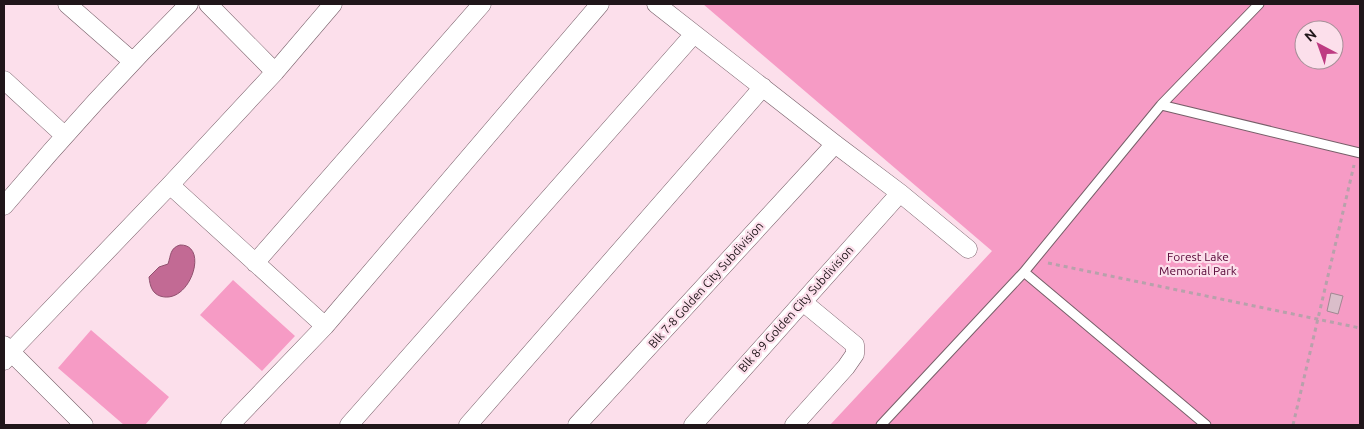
<svg xmlns="http://www.w3.org/2000/svg" width="1364" height="429" font-family="Ubuntu,sans-serif">
<style>
.green{fill:#f69bc5;fill-rule:evenodd}
.water{fill:#c26a94;stroke:#91516f}
.building{fill:#dabeca;stroke:#a18792}
.lines{fill:none;stroke-linecap:round;stroke-linejoin:round}
.service-casing{stroke:#775f69;stroke-width:11}
.minor-casing{stroke:#775f69;stroke-width:19}
.path{stroke:#b8a1ab;stroke-width:3;stroke-dasharray:4 4;stroke-linecap:butt}
.service{stroke:#fff;stroke-width:9}
.minor{stroke:#fff;stroke-width:18}
.labels{text-anchor:middle;stroke-width:4.5;stroke-linejoin:round;paint-order:stroke}
.park-label{font-size:12px;fill:#530032;stroke:#fcdfeb}
.street-label{font-size:12px;fill:#20161a;stroke:#fcdfeb}
</style>
<rect width="100%" height="100%" fill="#fcdfeb"/>
<path class="green" d="M703,4h657v421h-530l162,-174zM1304,30h30v30h-30z
M233,280l62,56 -33,35 -62,-56z
M91,330l78,67 -24,28h-21l-66,-57z"/>
<path class="water" d="M180,245c30,-1 10,61 -20,51 -8,-3 -10,-10 -11,-19l10,-10 9,-3c3,-9 2,-16 12,-19z"/>
<path class="building" d="M1331,293l12,3 -5,18 -11,-3z"/>
<g class="lines">
<defs>
<path id="service" d="M1161,105l199,48
M1024,272l182,153
M881,425l143,-153 137,-167 98,-101"/>
<path id="minor" d="M67,4l65,57
M208,4l67,68
M656,4l179,140 65,49 68,56
M4,80l60,55
M170,185l155,141
M4,206c59,-70 120,-137 185,-202
M255,263l227,-259
M4,345l80,80
M4,361l7,-10 159,-166 105,-113 58,-68
M230,425l95,-99 275,-322
M349,425l345,-391
M468,425l295,-338
M577,425l258,-281
M693,425l207,-232
M794,425l52,-58 9,-13v-9l-52,-43"/>
</defs>
<use href="#service" class="service-casing"/>
<use href="#minor" class="minor-casing"/>
<path class="path" d="M1048,263l312,65
M1293,425l61,-260"/>
<use href="#service" class="service"/>
<use href="#minor" class="minor"/>
</g>
<g class="labels">
<g class="park-label">
<text x="1198" y="261">Forest Lake<tspan x="1198" dy="14">Memorial Park</tspan></text>
</g>
<g class="street-label">
<text transform="translate(706 285) rotate(-48)" y="4">Blk 7-8 Golden City Subdivision</text>
<text transform="translate(796 309) rotate(-48)" y="4">Blk 8-9 Golden City Subdivision</text>
</g>
</g>
<rect width="1364" height="429" fill="none" stroke="#20161a" stroke-width="10"/>
<g transform="translate(1319 45) rotate(319)"><circle r="24" fill="#fcdfeb" stroke="#a48f97"/>
<path d="M0-4L9 19L0 12L-9 19Z" fill="#be3b82"/>
<text y="-8" font-size="14" font-weight="bold" text-anchor="middle" fill="#20161a">N</text>
</g>
</svg>
